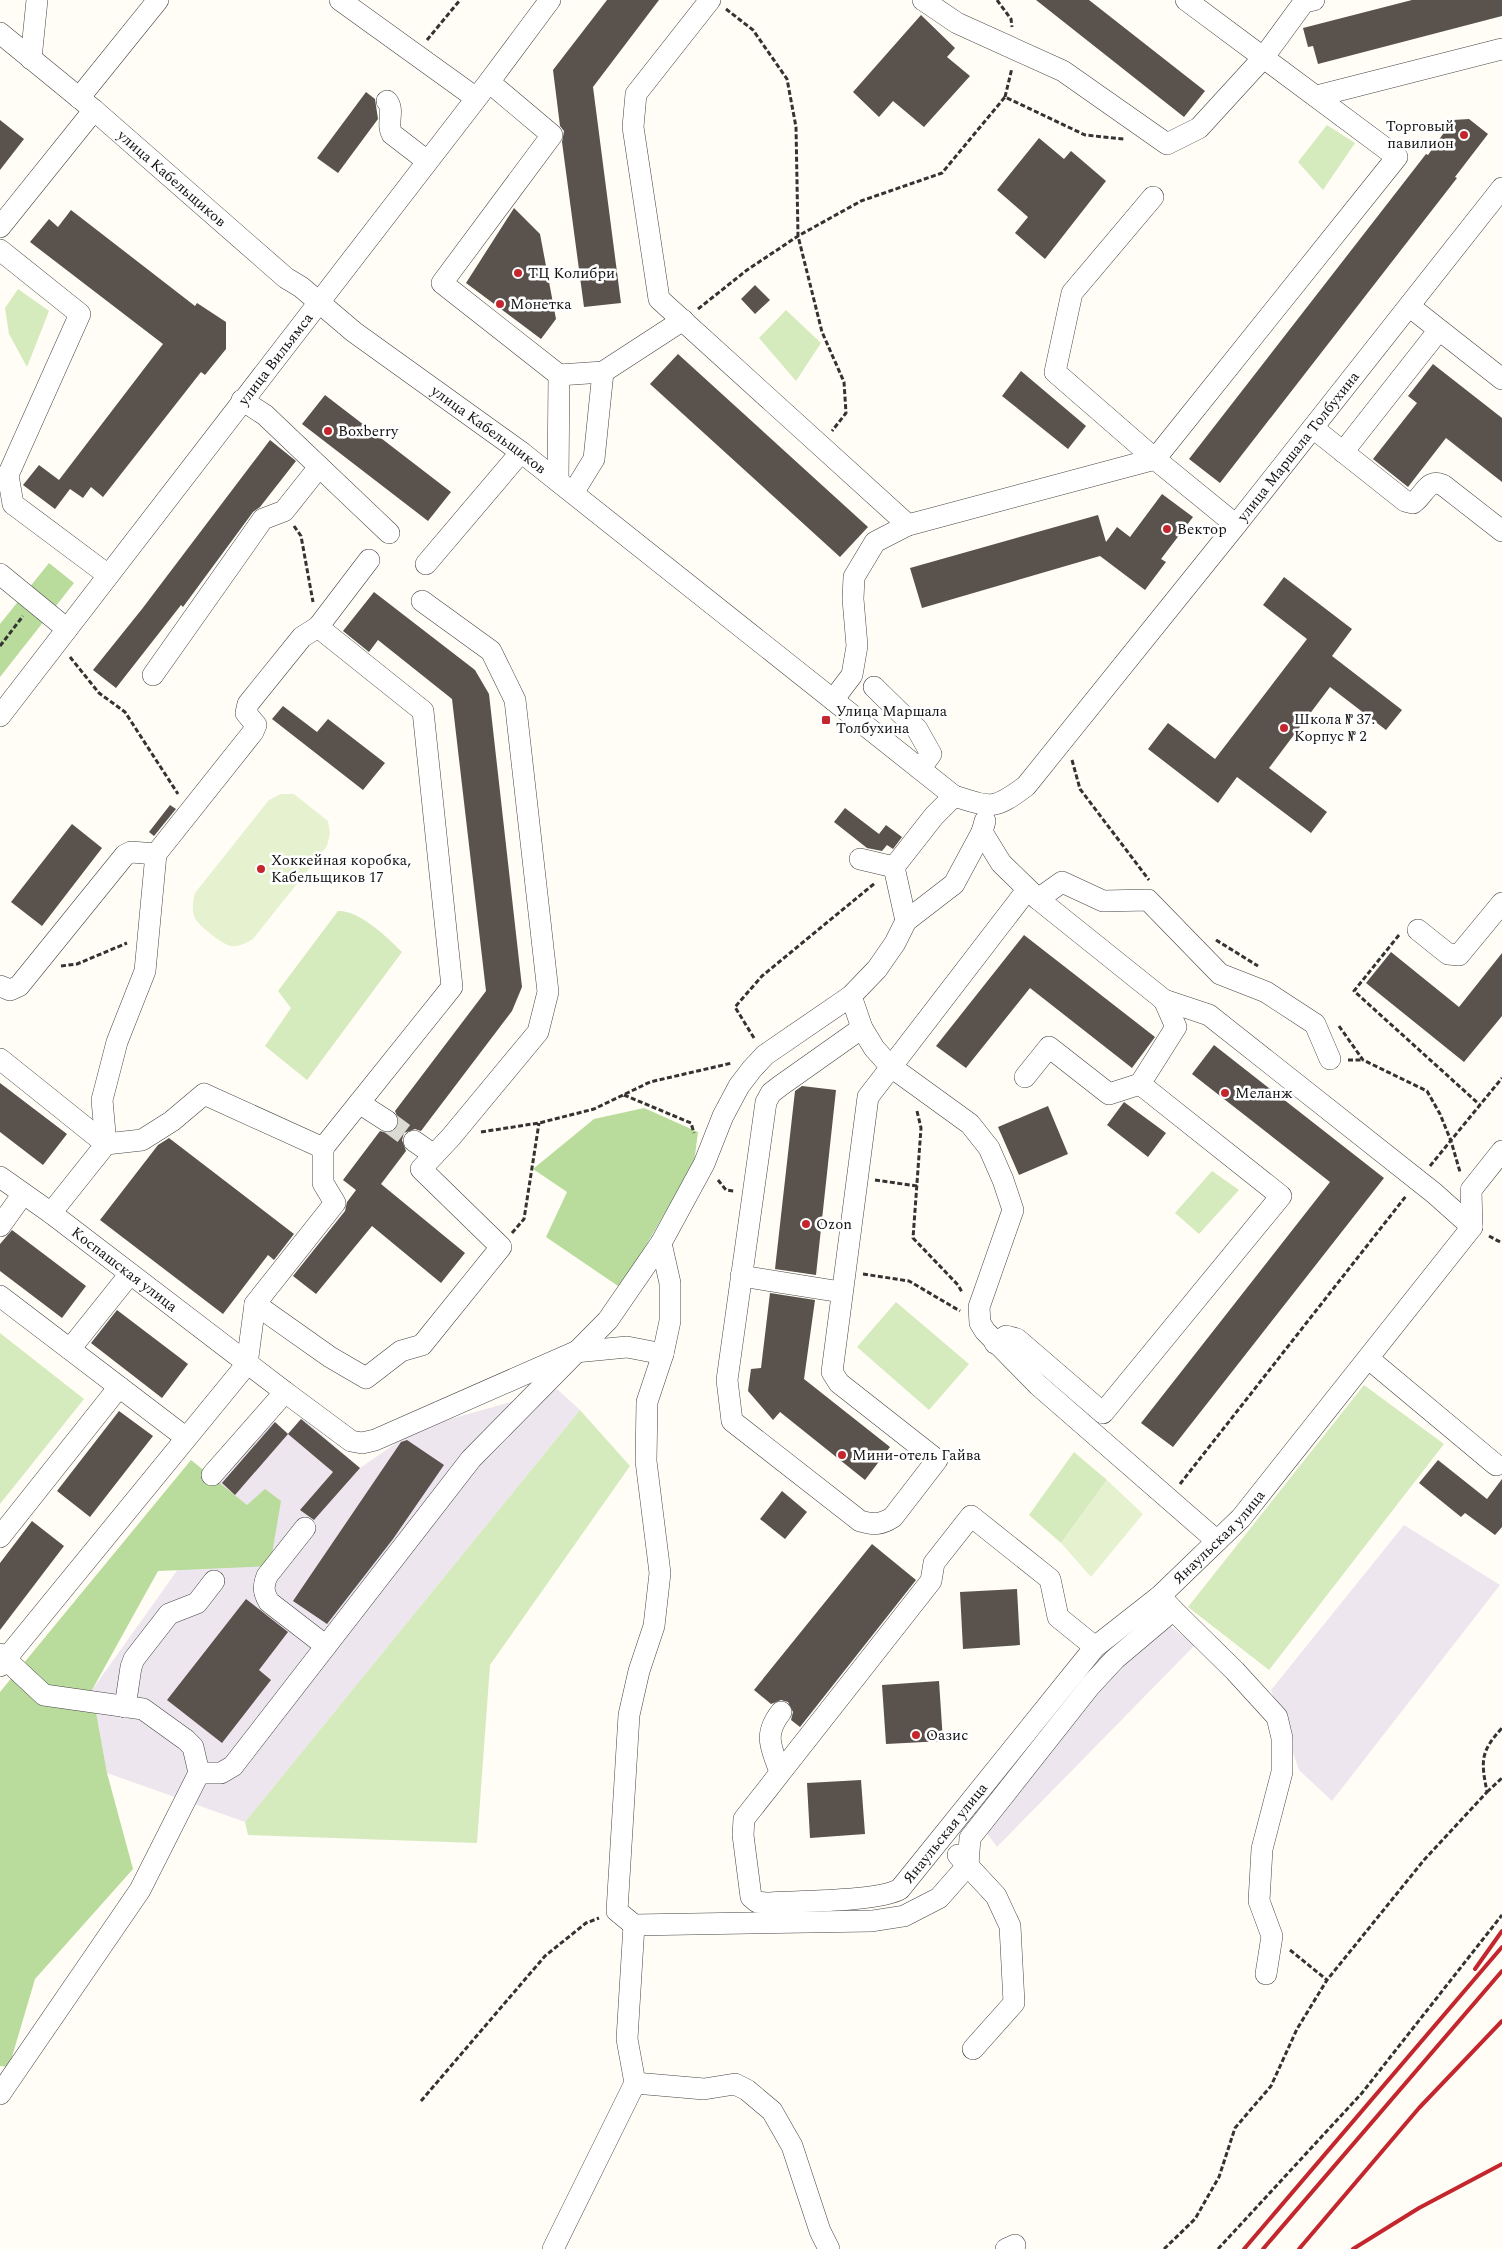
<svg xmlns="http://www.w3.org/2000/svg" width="1502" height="2249" font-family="Spectral,serif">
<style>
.industrial{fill:#eee6ef}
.green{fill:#d5ebbd}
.forest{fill:#b9dc9c}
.pitch{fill:#e6f2cf}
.building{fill:#5a524d}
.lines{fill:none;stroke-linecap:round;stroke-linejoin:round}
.minor-tunnel{stroke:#dbdad3;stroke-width:21;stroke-dasharray:21 11;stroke-linecap:butt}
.minor-casing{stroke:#444;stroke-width:22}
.path{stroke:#333;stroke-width:3;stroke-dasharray:5 2.5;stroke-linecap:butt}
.minor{stroke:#fff;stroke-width:21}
.rail{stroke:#c4262e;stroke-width:4}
.poi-dot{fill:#c4262e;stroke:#fff;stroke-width:2}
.labels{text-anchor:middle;stroke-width:5;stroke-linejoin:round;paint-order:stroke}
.poi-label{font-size:15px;fill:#111;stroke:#fff;text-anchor:start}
.street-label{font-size:15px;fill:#111;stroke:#fff}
</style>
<rect width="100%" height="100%" fill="#fffdf5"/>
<path class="industrial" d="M557,1389l23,21 -335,412 -138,-49 -15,-83 94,-132 33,-77 53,-61 16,13 14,-15 58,50 58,-40z
M1404,1525l96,60 -168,216 -33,-31 -28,-80z
M1161,1619l34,26 -198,202 -14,-19z"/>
<path class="green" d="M1327,125l28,18 -32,47 -25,-28z
M18,289l31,22 -22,56 -18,-33 -4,-26z
M786,310l35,33 -25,38 -37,-43z
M338,911c21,-1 49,26 64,41l-95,128 -42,-34 26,-38 -13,-17z
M1212,1171l27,19 -40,44 -24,-21z
M896,1302l73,62 -40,46 -72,-63z
M0,1333l84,66 -84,105z
M1364,1385l80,59 -175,226 -81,-63z
M580,1410l50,56 -140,199 -13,178 -229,-8 -3,-13z
M1074,1452l33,28 -46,63 -32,-28z"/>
<path class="forest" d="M49,563l25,20 -74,94v-53z
M644,1108l54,24 -4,31 -73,125 -75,-51 21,-45 -34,-23 61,-50z
M191,1460l56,45 18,-16 16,12 -11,65 -112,5 -66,119 15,83 26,96 -98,110 -26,88 -9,-1v-374z"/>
<path class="pitch" d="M281,794h13l34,27 2,12 -3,13 -74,93c-7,4 -14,8 -22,7 -8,-1 -30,-19 -35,-26 -5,-8 -3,-19 -1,-27l74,-93z
M1107,1480l36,34 -52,63 -30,-34z"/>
<path class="building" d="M607,0h52l-66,87 28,216 -37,4 -22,-165 2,-11 -4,-5 -7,-56z
M1036,0h53l116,91 -21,26z
M1412,0h90v16l-184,48 -5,-18 -5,1 -5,-19z
M921,15l34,33 -8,9 23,19 -46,51 -31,-26 -14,16 -26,-25z
M366,92l9,7 3,20 -40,54 -21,-15z
M1469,119l19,15 -33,43 2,1 -237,305 -31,-24 237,-305 2,1 25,-35z
M0,120l24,19 -24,31z
M1039,138l25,21 7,-8 35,30 -61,78 -30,-26 13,-16 -31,-27z
M514,208l26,26 16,85 -15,20 -75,-56z
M71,210l124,96 2,-3 29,19v27l-21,26 -4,-3 -98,125 -12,-10 -8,11 -13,-9 -15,20 -32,-24 16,-20 20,15 104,-136 -133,-102 19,-23 9,8z
M755,285l15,15 -15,14 -14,-15z
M678,354l190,173 -28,30 -190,-173z
M1433,364l69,54v64l-56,-44 -38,49 -35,-28 44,-56 -9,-7z
M1021,371l65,55 -18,23 -66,-53z
M325,395l126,97 -23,29 -126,-97z
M270,440l26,21 -36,46 -7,5 -70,95 -2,-2 -65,83 -23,-18 49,-61z
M1162,494l31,23 -32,42 5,3 -21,28 -45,-34 -178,52 -12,-40 188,-53 8,27 11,-15 13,10z
M1284,577l68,52 -20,27 70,54 -16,20 -56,-43 -61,81 58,44 -16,21 -74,-56 -19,26 -70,-54 20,-26 47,36 92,-120 -44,-34z
M374,592l101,78 14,24 33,293 -10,24 -91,120 -6,-2 -11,4 -2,7 4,11 -25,33 84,69 -24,30 -69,-57 -56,68 -23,-18 52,-65 2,-9 9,-12 -13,-10 37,-49 7,2 10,-5 2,-7 -4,-10 91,-120 -34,-292 -74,-59 -9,12 -26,-21z
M283,706l34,26 11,-13 57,44 -22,27 -91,-71z
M170,805l6,4 -22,27 -5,-4z
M845,808l34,26 7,-9 16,12 -9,12 -6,-4 -5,6 -15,-3 -33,-26z
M72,824l30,24 -60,78 -31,-24z
M1024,935l131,102 -23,31 -102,-80 -64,80 -30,-22z
M1391,952l68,55 43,-54v63l-38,46 -98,-79z
M1214,1045l170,133 -211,269 -32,-24 189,-241 -138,-108z
M0,1083l67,51 -24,31 -43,-33z
M802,1086l34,4 -20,185 -41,-6 20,-178z
M1124,1102l42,31 -18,24 -41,-32z
M1048,1106l20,48 -49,21 -21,-48z
M169,1138l125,96 -20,26 -6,-5 -45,59 -123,-94 58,-75z
M12,1230l74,56 -24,32 -62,-47v-27z
M770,1293l45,7 -11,79 86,68 -25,33 -85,-68 -7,8 -25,-29 3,-22 10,-1z
M117,1310l71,54 -26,34 -71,-55z
M119,1411l34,25 -63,81 -33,-26z
M301,1419l59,49 -46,52 -14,-10 33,-38 -45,-38z
M275,1422l13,12 -53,61 -13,-12z
M407,1440l37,25 -51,74 -66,85 -34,-23 108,-159z
M1438,1460l49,39 15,-20v48l-7,8 -30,-22 -4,4 -42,-34z
M782,1491l25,21 -22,27 -25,-20z
M32,1521l32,25 -64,84v-67z
M872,1544l44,36 -116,147 -9,-7 2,-8 -5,-10 -7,-2 -10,4 -17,-14z
M1017,1589l3,56 -57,4 -3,-57z
M246,1599l42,33 -29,38 12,10 -49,63 -55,-43z
M939,1681l4,60 -57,3 -4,-59z
M861,1780l4,54 -55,4 -3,-55z"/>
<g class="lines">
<path class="minor-tunnel" d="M387,1121l27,20"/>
<defs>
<g id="minor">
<path d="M340,0l136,98"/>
<path d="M710,0l-74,94 -3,33 26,172 249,226 247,-66"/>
<path d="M923,0l34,23 106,48 104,73 32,-16 64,-70 41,-56 10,-2"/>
<path d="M1186,0l211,157 -242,302 81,66"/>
<path id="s1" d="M0,33l94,77 192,168 15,9 53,45 167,120 433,344c38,12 40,14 72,-10l210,-261 266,-337"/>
<path d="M31,59l6,-59"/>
<path d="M489,82l63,53 -110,148 117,92 -1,106"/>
<path d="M1317,96l185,-47"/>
<path d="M79,98l79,-98"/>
<path d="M387,101c8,9 -1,23 5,33l35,27"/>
<path d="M1153,197l-81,96 -17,79 100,87"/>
<path d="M0,227l94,-117"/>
<path d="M0,250l80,64 -72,161 5,29 95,71"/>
<path d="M1409,306l93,73"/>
<path d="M559,375l44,-3 80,-52"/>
<path d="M242,400l23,15 124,118"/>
<path d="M1313,428l92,73 8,2c12,-8 14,-25 30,-18l59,46"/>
<path d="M1343,452l96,-122"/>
<path d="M573,493l21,-34 9,-87"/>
<path d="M426,564l95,-112"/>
<path d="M0,574l67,55"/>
<path d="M153,675l110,-156 21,-8 35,-44"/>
<path d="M874,687l43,42 14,25 -11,15"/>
<path d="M833,700l19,-25 5,-29 -4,-47 1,-22 21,-35 33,-17"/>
<path id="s2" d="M0,716l489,-634 61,-82"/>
<path d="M985,821l-3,11 19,31 37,36 126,101 45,15 225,178 38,34"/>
<path d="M860,859l34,8 40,-51 20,-20"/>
<path d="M894,867l12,54"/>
<path d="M1038,899l24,-17 41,19 45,-1 72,74 46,18 49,32 15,35"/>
<path d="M1418,930l30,24 11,1 43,-52"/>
<path d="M0,986l10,4 9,-4 106,-131 6,-3 25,2"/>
<path d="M851,996l11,32 12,20 16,18 80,58 19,24 14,32 10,30 -34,97 1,16 5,8 53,54 179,156"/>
<path d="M862,1028l-82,58 -9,7 -5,9 -39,278 5,41 128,100c13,4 21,4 33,-4l44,-57 -98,-77 -7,-11 36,-275 159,-207"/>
<path d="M0,1059l106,85"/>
<path d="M1025,1077l24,-30 60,47 31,-10"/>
<path d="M359,1103l28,18"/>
<path d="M414,1141l20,14"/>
<path d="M106,1144l-4,-44 15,-58 28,-71 11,-117 97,-122 3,-7 -10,-12 2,-9 54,-67 16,-10"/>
<path id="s3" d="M0,1177l51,36 234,179 -73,83"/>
<path d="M51,1213l55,-69 36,-4 30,-19 32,-27 119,54 129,-161 -29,-276 -105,-84 51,-67"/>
<path d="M0,1226l23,-32"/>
<path d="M661,1243l9,40v38l-7,33 -16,48 -1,59 14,112 -6,53 -15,45 -10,44 -12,196 17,14 238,-4 32,-5 35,-18 29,-33 2,-27 120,-152 25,-27 58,-49 -13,-14"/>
<path d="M741,1276l100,16"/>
<path d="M0,1296l185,141"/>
<path d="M255,1304l75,53 36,21 35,-27 21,-6 79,-98 -80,-78 30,-32 87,-105 10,-40 -33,-292 -24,-49 -69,-50"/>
<path d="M995,1343l11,-7 11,3 86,74 178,-217 -141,-112 36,-57 -12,-27"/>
<path d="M70,1349l60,-75"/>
<path d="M1369,1359l127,106"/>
<path d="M285,1392l66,49 11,2 13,-3 200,-88 52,-5 36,7"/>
<path d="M305,1528l-38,48c-4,10 -4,16 2,26l57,44"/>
<path d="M0,1537l119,-150"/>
<path d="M1173,1610l62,61 42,46 5,21v34l-20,77 -3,52 13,35 -6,38"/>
<path id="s4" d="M1095,1647l-37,-30 -8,-38 -79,-63 -37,47 -3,18 -187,238 -1,16 8,62 6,5 9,1c29,-2 112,-1 134,-14l195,-242 65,-51 81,-78 231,-291 -1,-37 31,-39"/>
<path d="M0,1654l44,41 99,14 43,31 7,7 6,26 -59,117 -140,204"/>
<path d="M0,1666l247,-302 8,-60 80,-101 -12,-20v-35"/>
<path d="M125,1707l6,-40 3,-8 35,-45 28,-11 17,-22"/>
<path d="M780,1772c-9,-25 -17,-37 1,-60"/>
<path d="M199,1773h22l12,-7 238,-307 137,-139 53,-77 43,-79 19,-48 16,-30 13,-17 13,-14 86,-59 26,-27 18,-26 11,-22 48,-37 28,-52"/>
<path d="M958,1855l38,41 14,30 4,77 -41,46"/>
<path d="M635,2083l69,6 31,-5 12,6 25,21 20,35 28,85 9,18"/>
<path d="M553,2249l82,-166 -8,-44 7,-114"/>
<path d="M1006,2249l9,-4"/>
</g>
</defs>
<use href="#minor" class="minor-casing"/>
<path class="path" d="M997,0l14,19 1,8
M726,9l27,21 34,49 9,48 2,109 24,96 22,50 2,31 -14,18
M427,40l33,-40
M1005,97l7,-29
M698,309l49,-39 51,-34 63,-35 81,-28 63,-76 80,38 39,4
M294,526l7,10 12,66
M0,646l23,-30
M70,657l29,36 26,19 53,82
M1072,760l8,29 69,91
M1399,935l-45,56 126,114
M1216,940l42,26
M61,966l16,-2 50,-21
M1339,1026l24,34 64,31 13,23 11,27 9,31
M754,1038l-19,-31 27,-31 113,-93
M1348,1060h14
M624,1095l67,28 3,10
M917,1111l4,17 -8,110 45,47 4,7
M481,1132l58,-9 55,-14 56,-27 82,-19
M1430,1166l72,-88
M718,1180l8,10 8,1
M875,1180l42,6
M512,1233l12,-14 15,-96
M1489,1236l13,7
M863,1274l46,7 51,30
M1180,1484l226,-288
M1487,1792l15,-14
M1290,1950l37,30
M421,2101l124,-145 41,-33 13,-5
M1164,2249l31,-30 24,-42 16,-49 36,-42 26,-57 30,-49 97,-120 63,-68c-6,-31 -7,-40 15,-64
M1218,2249l144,-156 140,-178"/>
<use href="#minor" class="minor"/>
<path class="rail" d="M1475,1969l27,-38
M1244,2249l258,-302
M1263,2249l239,-278
M1299,2249l120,-141 83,-87
M1353,2249l66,-41 83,-44"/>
</g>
<g class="poi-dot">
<circle cx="1464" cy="135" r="5"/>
<circle cx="518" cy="273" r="5"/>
<circle cx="500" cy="304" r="5"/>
<circle cx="328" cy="431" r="5"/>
<circle cx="1167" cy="529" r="5"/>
<rect x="821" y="715" width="10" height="10" rx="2.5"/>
<circle cx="1284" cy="728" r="5"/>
<circle cx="261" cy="869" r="5"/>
<circle cx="1225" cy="1093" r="5"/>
<circle cx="806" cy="1224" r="5"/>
<circle cx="842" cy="1455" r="5"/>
<circle cx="916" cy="1735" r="5"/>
</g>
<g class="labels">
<g class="poi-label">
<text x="1454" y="131" text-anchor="end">Торговый<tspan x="1454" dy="17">павилион</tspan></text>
<text x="528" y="278">ТЦ Колибри</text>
<text x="510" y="309">Монетка</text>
<text x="338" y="436">Boxberry</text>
<text x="1177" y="534">Вектор</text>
<text x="836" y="716">Улица Маршала<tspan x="836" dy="17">Толбухина</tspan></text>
<text x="1294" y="724">Школа № 37.<tspan x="1294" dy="17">Корпус № 2</tspan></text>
<text x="271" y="865">Хоккейная коробка,<tspan x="271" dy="17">Кабельщиков 17</tspan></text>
<text x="1235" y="1098">Меланж</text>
<text x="816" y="1229">Ozon</text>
<text x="852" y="1460">Мини-отель Гайва</text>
<text x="926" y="1740">Оазис</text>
</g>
<g class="street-label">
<text dy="5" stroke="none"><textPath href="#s1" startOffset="225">улица Кабельщиков</textPath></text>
<text dy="5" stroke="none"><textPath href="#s2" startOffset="451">улица Вильямса</textPath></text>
<text dy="5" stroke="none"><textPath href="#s1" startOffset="630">улица Кабельщиков</textPath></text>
<text dy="5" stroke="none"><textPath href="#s1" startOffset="1736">улица Маршала Толбухина</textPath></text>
<text dy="5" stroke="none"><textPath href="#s3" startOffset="155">Коспашская улица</textPath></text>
<text dy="5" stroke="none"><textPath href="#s4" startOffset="1276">Янаульская улица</textPath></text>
<text dy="5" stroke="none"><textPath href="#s4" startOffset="871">Янаульская улица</textPath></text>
</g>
</g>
</svg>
